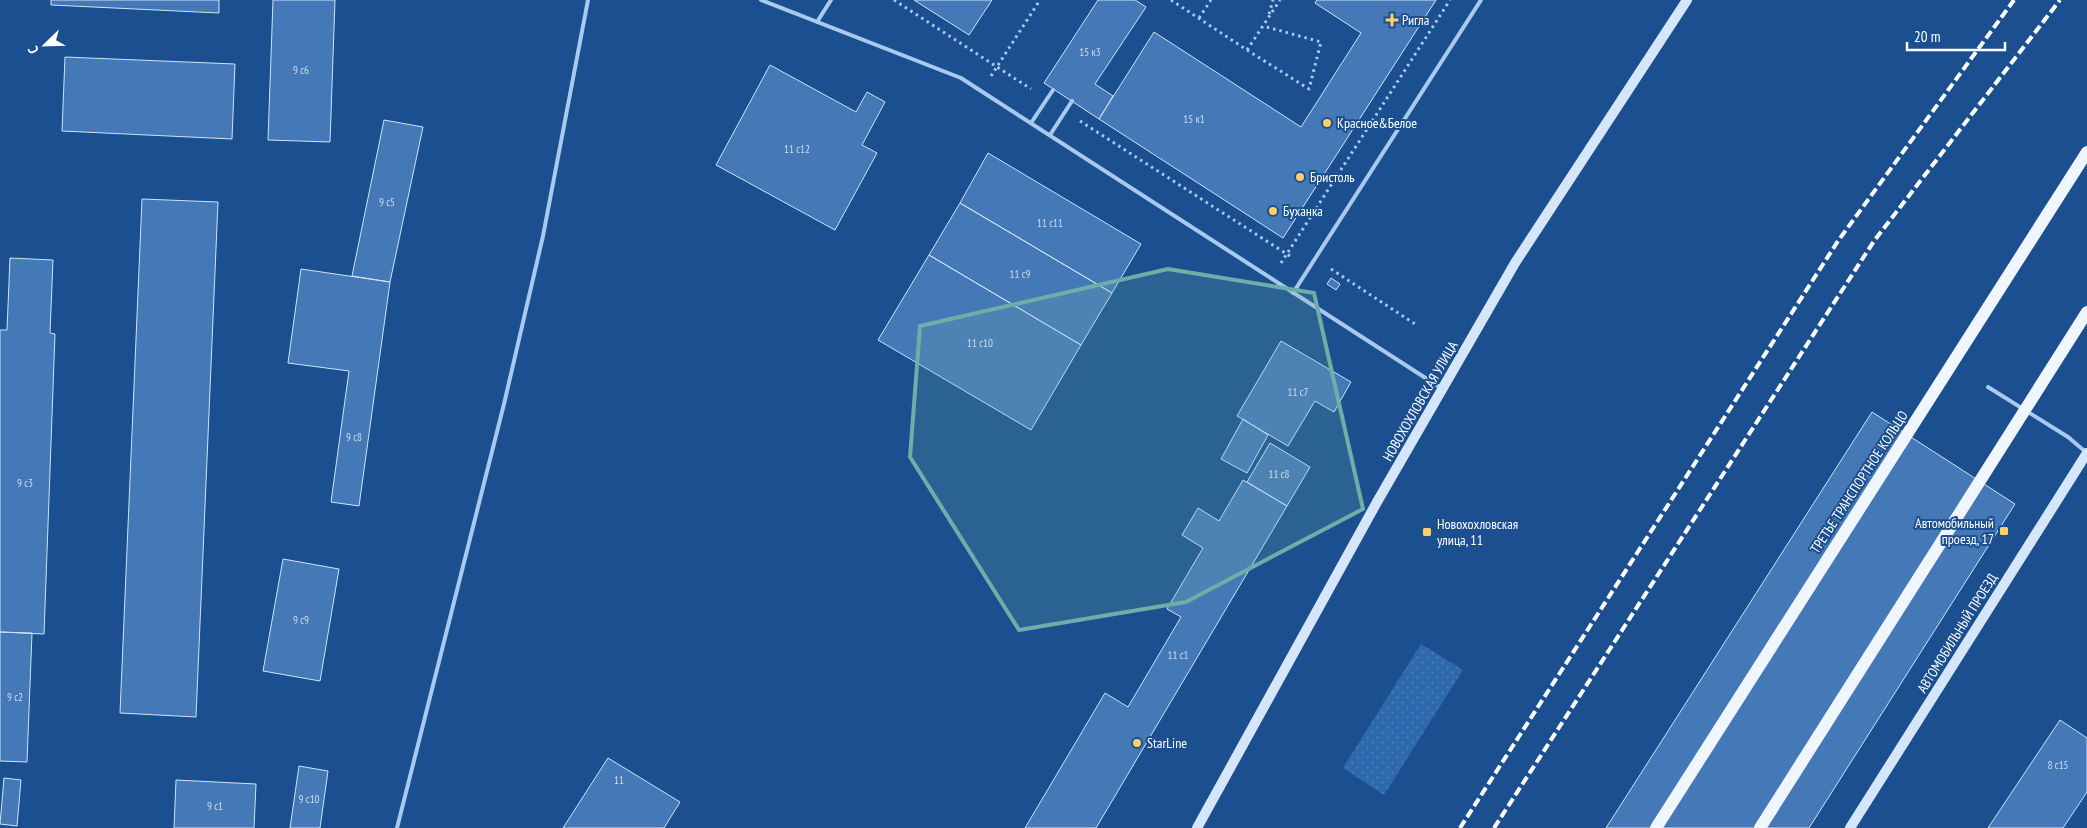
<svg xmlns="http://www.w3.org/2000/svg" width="2087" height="828" font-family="'PT Sans Narrow',sans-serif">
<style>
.park{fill:url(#park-dots)}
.building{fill:#4478b7;stroke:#cfe3fa}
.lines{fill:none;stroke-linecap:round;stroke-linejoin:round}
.path{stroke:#a9c9ee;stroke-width:3;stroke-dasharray:2.5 4;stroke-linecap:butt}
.lane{stroke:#a9c9ee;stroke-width:4}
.secondary{stroke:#d6e6fa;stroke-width:10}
.primary{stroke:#f0f6ff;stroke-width:12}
.rail{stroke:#fff;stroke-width:4;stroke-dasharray:9 4;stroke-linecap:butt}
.primary-bridge{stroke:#f0f6ff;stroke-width:12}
.marked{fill:#6fada8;fill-opacity:0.2;stroke:#6fada8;stroke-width:4;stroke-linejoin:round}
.poi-dot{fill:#ffd166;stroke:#1b4f8f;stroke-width:2}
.labels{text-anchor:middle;stroke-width:4;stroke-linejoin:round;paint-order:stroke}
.number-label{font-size:11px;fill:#d0dded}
.poi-label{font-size:14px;fill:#fff;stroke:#1b4f8f;text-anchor:start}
.street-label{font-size:14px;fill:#fff;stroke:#1b4f8f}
</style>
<defs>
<pattern id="park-dots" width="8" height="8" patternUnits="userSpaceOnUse" patternTransform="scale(1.25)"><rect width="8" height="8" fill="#2e69ad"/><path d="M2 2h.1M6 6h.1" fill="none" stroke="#4d80b9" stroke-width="1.8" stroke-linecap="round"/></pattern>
</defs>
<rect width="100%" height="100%" fill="#1b4f8f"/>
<path class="park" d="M1421,644l42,26 -79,125 -41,-27z"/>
<path class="building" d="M51,0h168v13l-168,-8z
M273,0h62l-5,142 -62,-2z
M914,0h78l-23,35z
M1098,0h37l11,7 -51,77 18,12 -14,23 -55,-36z
M1317,0h119l-153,238 -184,-119 55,-87 147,95 60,-94 -46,-30z
M65,57l170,7 -3,75 -170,-8z
M770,65l86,47 11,-20 18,10 -23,43 15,8 -42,77 -119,-65z
M384,120l39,7 -33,155 -38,-6z
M988,153l153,91 -29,49 -152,-90z
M142,199l76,3 -22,515 -76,-4z
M960,203l152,90 -31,52 -152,-90z
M929,255l152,90 -50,85 -153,-90z
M10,258l43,2 -3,73 5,1 -11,300 -44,-2v-302h7z
M301,269l89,13 -31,224 -28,-4 18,-131 -61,-8z
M1331,278l9,6 -4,6 -9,-6z
M1281,341l70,41 -17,30 -19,-11 -27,45 -51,-30z
M1872,412l143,92 -206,324h-203z
M1243,419l25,16 -21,38 -26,-14z
M1270,443l40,24 -23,39 -40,-24z
M1243,480l44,26 -191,322h-71l80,-135 23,14 53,-90 -14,-8 36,-61 -21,-13 16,-27 21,13z
M283,559l56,10 -19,112 -57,-10z
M0,632l32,1 -5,129 -27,-1z
M2060,720l27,18v54l-24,36h-75z
M608,758l72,44 -16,26h-101z
M299,766l29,5 -8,57h-30z
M4,778l17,2 -4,46 -17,-2z
M176,780l80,4 -2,44h-80z"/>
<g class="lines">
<path class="path" d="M894,0l137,89
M1171,0l76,50 33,-50
M1269,14l4,-14
M1199,18l12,-18
M1247,50l62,39 12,-47 -58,-16
M991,76l49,-76
M1080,121l213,137
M1281,263l169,-263
M1331,269l84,55"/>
<path class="lane" d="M761,0l200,78 480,310
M817,22l14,-22
M1031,123l22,-33
M1050,135l22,-34
M1293,293l188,-293
M1988,387l80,50 19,16
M397,828l107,-424 39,-168 45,-236"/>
<path class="secondary" d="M1197,828l180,-326 138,-239 172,-263
M1850,828l237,-375"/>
<path class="primary" d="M1656,828l431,-676"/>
<path class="rail" d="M1460,828l378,-587 176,-241
M1494,828l380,-587 186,-241"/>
<path class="primary-bridge" d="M1760,828l327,-516"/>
</g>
<path class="marked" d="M1168,269l146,24 49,216 -177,93 -167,28 -109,-173 10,-131z"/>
<g class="poi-dot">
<path d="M1389.5 12.5h5v5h5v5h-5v5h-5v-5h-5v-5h5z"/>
<circle cx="1327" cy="123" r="5"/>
<circle cx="1300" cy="177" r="5"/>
<circle cx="1273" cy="211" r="5"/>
<rect x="1999" y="526" width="10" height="10" rx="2.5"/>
<rect x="1422" y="527" width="10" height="10" rx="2.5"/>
<circle cx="1137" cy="743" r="5"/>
</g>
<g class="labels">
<g class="number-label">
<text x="1090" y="56">15 к3</text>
<text x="301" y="74">9 с6</text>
<text x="1194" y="123">15 к1</text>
<text x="797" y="153">11 с12</text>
<text x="387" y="206">9 с5</text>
<text x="1050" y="227">11 с11</text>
<text x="1020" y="278">11 с9</text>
<text x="980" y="347">11 с10</text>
<text x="1298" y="396">11 с7</text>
<text x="354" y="441">9 с8</text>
<text x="1279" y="478">11 с8</text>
<text x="25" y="487">9 с3</text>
<text x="301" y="624">9 с9</text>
<text x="1178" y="659">11 с1</text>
<text x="15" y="701">9 с2</text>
<text x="2058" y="769">8 с15</text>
<text x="619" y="784">11</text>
<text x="309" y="803">9 с10</text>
<text x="215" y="810">9 с1</text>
</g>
<g class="poi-label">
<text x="1402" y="25">Ригла</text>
<text x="1337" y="128">Красное&amp;Белое</text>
<text x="1310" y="182">Бристоль</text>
<text x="1283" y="216">Буханка</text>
<text x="1994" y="528" text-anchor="end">Автомобильный<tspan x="1994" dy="16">проезд, 17</tspan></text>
<text x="1437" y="529">Новохохловская<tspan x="1437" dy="16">улица, 11</tspan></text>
<text x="1147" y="748">StarLine</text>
</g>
<g class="street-label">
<text transform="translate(1420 401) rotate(-60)" y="5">НОВОХОХЛОВСКАЯ УЛИЦА</text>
<text transform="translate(1859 482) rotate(-57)" y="5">ТРЕТЬЕ ТРАНСПОРТНОЕ КОЛЬЦО</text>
<text transform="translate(1957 633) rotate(-58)" y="5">АВТОМОБИЛЬНЫЙ ПРОЕЗД</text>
</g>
</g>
<g transform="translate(45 45) rotate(247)" stroke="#1b4f8f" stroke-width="4" paint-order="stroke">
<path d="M0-4L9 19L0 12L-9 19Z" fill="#ffffff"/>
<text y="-8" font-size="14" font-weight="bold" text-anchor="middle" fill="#ffffff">С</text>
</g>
<path d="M1907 42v8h98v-8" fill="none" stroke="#ffffff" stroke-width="2.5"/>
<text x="1914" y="42" font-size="15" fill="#ffffff" stroke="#1b4f8f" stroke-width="4" paint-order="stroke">20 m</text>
</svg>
